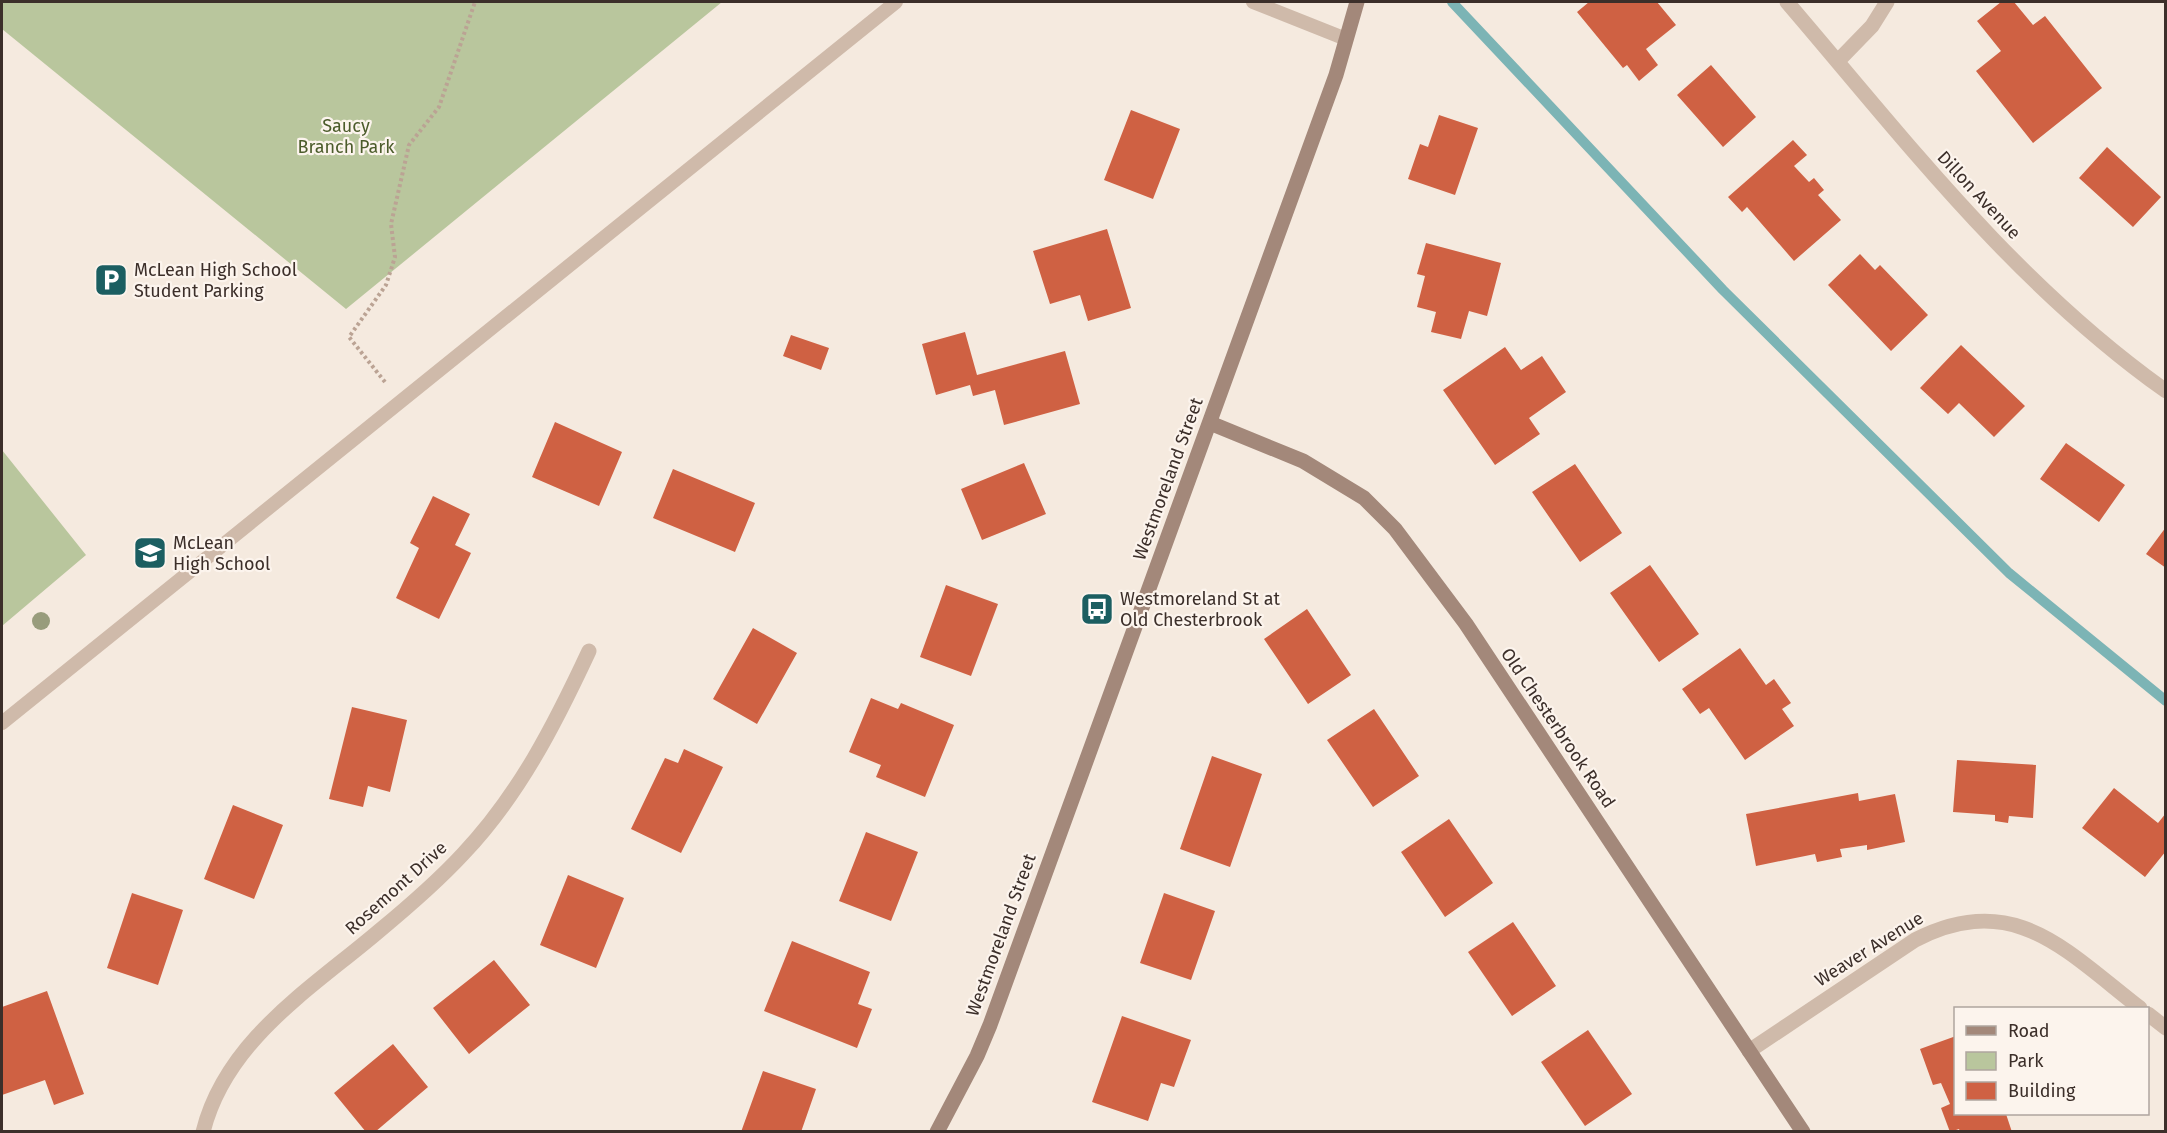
<svg xmlns="http://www.w3.org/2000/svg" width="2167" height="1133" font-family="'Fira Sans',sans-serif">
<style>
.green{fill:#b9c69d}
.lines{fill:none;stroke-linecap:round;stroke-linejoin:round}
.stream{stroke:#7cb4b5;stroke-width:10}
.building{fill:#cf6143}
.path{stroke:#bba394;stroke-width:4;stroke-dasharray:3 3;stroke-linecap:butt}
.lane{stroke:#cfbaaa;stroke-width:14}
.street{stroke:#cfbaaa;stroke-width:15}
.secondary{stroke:#a3887a;stroke-width:15}
.tree{fill:#989c7c}
.labels{text-anchor:middle;stroke-width:4.5;stroke-linejoin:round;paint-order:stroke}
.park-label{font-size:18px;fill:#4c5c2b;stroke:#fcf4ed}
.street-label{font-size:18px;fill:#3c2f2a;stroke:#fcf4ed}
.poi-label{font-size:18px;fill:#3c2f2a;stroke:#fcf4ed;text-anchor:start}
</style>
<rect width="100%" height="100%" fill="#f5eadf"/>
<path class="green" d="M2,2h720l-376,307 -344,-280z
M2,450l84,105 -84,71z"/>
<g class="lines">
<path class="stream" d="M1452,2l271,288 286,283 157,128"/>
</g>
<path class="building" d="M1589,2h68l19,23 -30,24 12,16 -19,16 -12,-16 -4,3 -46,-56z
M2001,2h13l19,23 12,-9 57,72 -69,55 -57,-72 25,-20 -24,-30z
M1711,65l45,52 -33,30 -46,-52z
M1131,110l49,19 -27,70 -49,-19z
M1439,115l39,13 -23,67 -47,-16 12,-35 8,3z
M1793,140l14,15 -13,11 15,16 5,-4 10,12 -6,5 23,25 -47,41 -47,-54 -5,5 -14,-15z
M2107,147l54,50 -28,30 -54,-49z
M1107,229l24,79 -43,13 -8,-26 -30,9 -17,-53z
M1426,243l75,20 -14,53 -18,-5 -8,28 -30,-7 5,-20 -19,-5 8,-31 -8,-2z
M1860,254l15,16 5,-5 48,50 -37,36 -63,-66z
M965,332l12,43 88,-24 15,53 -76,21 -9,-35 -22,6 -3,-11 -34,10 -14,-51z
M791,335l38,13 -8,22 -38,-14z
M1961,345l64,61 -31,31 -35,-34 -11,11 -28,-26z
M1505,347l16,23 21,-14 24,36 -37,26 11,16 -45,31 -52,-75z
M555,422l67,30 -23,54 -67,-29z
M2066,443l59,42 -26,37 -59,-43z
M1024,463l22,51 -64,26 -21,-51z
M1575,464l47,69 -42,29 -48,-70z
M673,469l82,34 -20,49 -82,-34z
M433,496l37,18 -15,31 16,8 -32,66 -43,-21 23,-50 -9,-5z
M2166,527v41l-20,-14z
M1650,565l49,69 -40,28 -49,-69z
M946,585l52,19 -27,72 -51,-19z
M1307,609l44,66 -43,29 -44,-65z
M753,628l44,25 -40,71 -44,-25z
M1740,648l26,37 8,-6 17,24 -9,6 12,17 -49,34 -36,-52 -9,6 -18,-25z
M871,698l27,11 3,-6 53,22 -29,72 -49,-20 5,-12 -32,-13z
M352,707l55,13 -17,72 -22,-6 -5,21 -34,-8z
M1374,709l45,67 -46,31 -46,-67z
M684,749l39,18 -42,86 -50,-24 34,-71 13,5z
M1212,756l50,18 -32,93 -50,-18z
M1957,760l79,5 -3,53 -24,-2 -1,7 -13,-2v-6l-42,-3z
M2114,788l44,35 8,-10v38l-21,26 -63,-49z
M1858,793l1,8 36,-7 10,48 -38,8v-5l-27,4 2,8 -25,5 -2,-8 -59,12 -10,-52z
M233,805l50,20 -29,74 -50,-20z
M1449,819l44,64 -48,34 -44,-65z
M866,832l52,20 -27,69 -52,-20z
M568,875l56,23 -28,70 -56,-23z
M132,893l51,17 -25,75 -51,-17z
M1164,893l51,18 -24,69 -51,-17z
M1513,922l43,64 -44,30 -44,-64z
M792,941l78,31 -12,32 14,5 -15,39 -93,-37z
M494,960l36,45 -61,49 -36,-46z
M47,991l37,103 -30,11 -9,-25 -43,15v-88z
M1122,1016l69,24 -17,47 -13,-4 -13,38 -56,-19z
M1588,1030l44,64 -47,32 -44,-64z
M1956,1036v78h50l6,18h-52l-1,-3 -9,3 -9,-24 9,-4 -9,-21 -8,2 -13,-36z
M393,1044l35,43 -53,45h-9l-32,-39z
M763,1071l53,18 -15,43h-60z"/>
<g class="lines">
<path class="path" d="M385,382l-36,-45 37,-52 9,-28 -4,-33 18,-79 30,-38 36,-105"/>
<path class="lane" d="M1253,2l93,37
M2,723l894,-721"/>
<path class="street" d="M1787,2c119,139 227,281 379,389
M1838,61l34,-35 15,-24
M2148,1014l18,14
M1749,1051l166,-111c99,-51 151,11 225,68
M203,1132c23,-92 109,-144 176,-201 29,-24 59,-50 84,-77 56,-59 92,-130 126,-203"/>
<path class="secondary" d="M1210,423l93,38 61,37 31,31 71,95 337,508
M937,1132l40,-76 13,-31 346,-950 21,-73"/>
</g>
<circle class="tree" cx="41" cy="621" r="9"/>
<defs>
<symbol id="parking-square" viewBox="-11 -11 22 22"><rect x="-9" y="-9" width="18" height="18" rx="4" fill="#1b5e61" stroke="#fcf4ed"/><path d="M-3.5-5.5H1a3.5 3.5 0 0 1 0 7H-1V5.5H-3.5ZM-1-3.4V-.6H.8a1.4 1.4 0 0 0 0-2.8Z" fill="#fff"/></symbol>
<symbol id="school-square" viewBox="-11 -11 22 22"><rect x="-9" y="-9" width="18" height="18" rx="4" fill="#1b5e61" stroke="#fcf4ed"/><path d="M0-5L7-2L0 1L-7-2ZM-4 1L0 2.5L4 1V4Q0 6-4 4Z" fill="#fff"/></symbol>
<symbol id="bus-square" viewBox="-11 -11 22 22"><rect x="-9" y="-9" width="18" height="18" rx="4" fill="#1b5e61" stroke="#fcf4ed"/><path d="M-5-6H5V4H4V6H2V4H-2V6H-4V4H-5ZM-3.5-4V0h7V-4ZM-3.5 1.2v1.5H-2V1.2ZM2 1.2v1.5H3.5V1.2Z" fill="#fff"/></symbol>
</defs>
<g fill-rule="evenodd">
<use href="#parking-square" x="92" y="261" width="38" height="38"/>
<use href="#school-square" x="131" y="534" width="38" height="38"/>
<use href="#bus-square" x="1078" y="590" width="38" height="38"/>
</g>
<g class="labels">
<g class="park-label">
<text x="346" y="132">Saucy<tspan x="346" dy="21">Branch Park</tspan></text>
</g>
<g class="street-label">
<text transform="translate(1979 195) rotate(47)" y="6">Dillon Avenue</text>
<text transform="translate(1168 479) rotate(-70)" y="6">Westmoreland Street</text>
<text transform="translate(1558 728) rotate(56)" y="6">Old Chesterbrook Road</text>
<text transform="translate(396 888) rotate(-42)" y="6">Rosemont Drive</text>
<text transform="translate(1001 935) rotate(-70)" y="6">Westmoreland Street</text>
<text transform="translate(1869 949) rotate(-32)" y="6">Weaver Avenue</text>
</g>
<g class="poi-label">
<text x="134" y="276">McLean High School<tspan x="134" dy="21">Student Parking</tspan></text>
<text x="173" y="549">McLean<tspan x="173" dy="21">High School</tspan></text>
<text x="1120" y="605">Westmoreland St at<tspan x="1120" dy="21">Old Chesterbrook</tspan></text>
</g>
</g>
<rect width="2167" height="1133" fill="none" stroke="#3c2f2a" stroke-width="6"/>
<rect x="1954" y="1007" width="195" height="108" fill="#fcf4ed" stroke="#afa59f" stroke-width="1.5"/>
<rect x="1966" y="1026" width="30" height="9" fill="#a3887a" stroke="#afa59f" stroke-width="1.5"/>
<text x="2008" y="1037" font-size="18" fill="#3c2f2a">Road</text>
<rect x="1966" y="1052" width="30" height="18" fill="#b9c69d" stroke="#afa59f" stroke-width="1.5"/>
<text x="2008" y="1067" font-size="18" fill="#3c2f2a">Park</text>
<rect x="1966" y="1082" width="30" height="18" fill="#cf6143" stroke="#afa59f" stroke-width="1.5"/>
<text x="2008" y="1097" font-size="18" fill="#3c2f2a">Building</text>
</svg>
